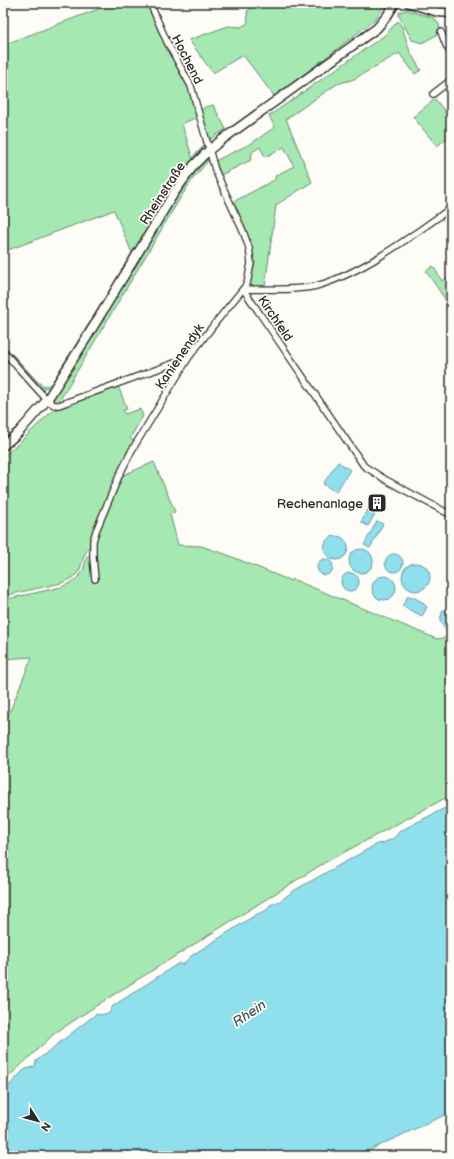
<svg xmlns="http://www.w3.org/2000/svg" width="454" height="1159" font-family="'Balsamiq Sans',sans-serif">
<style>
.green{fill:#a6e8b1;stroke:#688a6e}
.water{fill:#90dfed;stroke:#68979f}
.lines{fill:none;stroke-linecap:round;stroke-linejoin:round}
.stream{stroke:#68979f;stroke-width:1.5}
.street-casing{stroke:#2b2b2b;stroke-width:8}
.secondary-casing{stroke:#2b2b2b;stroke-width:11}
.street{stroke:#fdfcf7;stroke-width:5.5}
.secondary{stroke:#fdfcf7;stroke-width:8}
.labels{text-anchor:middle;stroke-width:3.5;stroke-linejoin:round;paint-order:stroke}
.street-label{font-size:13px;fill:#2b2b2b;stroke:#fdfcf7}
.poi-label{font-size:13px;fill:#2b2b2b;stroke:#fdfcf7;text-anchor:end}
.water-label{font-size:14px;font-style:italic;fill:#44585c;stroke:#fdfcf7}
</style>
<rect width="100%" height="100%" fill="#fdfcf7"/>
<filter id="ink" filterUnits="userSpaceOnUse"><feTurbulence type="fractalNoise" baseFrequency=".025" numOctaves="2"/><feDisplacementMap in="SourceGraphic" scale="8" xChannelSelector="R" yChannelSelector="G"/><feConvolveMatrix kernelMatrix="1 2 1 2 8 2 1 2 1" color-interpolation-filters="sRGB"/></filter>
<g filter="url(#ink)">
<path class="green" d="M114,3h33l12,28 30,57 8,29 -15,7 10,33 13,-12v5l-153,236 -4,2 -9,-1 -36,-40v-3l36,39 7,3 5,-2 49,-78 32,-53 -18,-43 -111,42v-207z
M255,3h131l-9,14 -8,7 -54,42 -41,30 -31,-41 -30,18 -24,-33 39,-14 13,1 7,-4 -1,-12 7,-4z
M407,10l27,8 5,6 1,9 -18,10 -10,-3 -13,-24v-4z
M398,21l4,6 8,25 11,18 -6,4 -16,-21 -45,26 -17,5 -51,35 26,63 -36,23 -11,81h-16l6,-23 -9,-34 -13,-27 43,-23 -1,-3 19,-10 -10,-19 -19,10 -5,-10 -8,5 -1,8 -30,15 -6,-14 37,-18 23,-16 -6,-11 116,-81z
M435,99l16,20v16l-14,11 -24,-29z
M213,105l13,24 -17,11 -9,-29 5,-4z
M206,158l2,3 -16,19 -13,20 -121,203h-4l-2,-4 122,-202 15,-23z
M433,266l9,15 9,-6v33l-25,-37z
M118,386l9,23 -4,1 2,4 15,-5 3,7 -13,22 5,4 -44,101 -7,13 -4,13 -5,7 -6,4 -8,3 -58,13v-140l15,-12 34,-33z
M154,462l21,50 -5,2 8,31 23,1 24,8 66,27 1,-2 145,60 14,-2v158l-127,68 -219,137 -50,33 -52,49v-354l29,-71 -29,2v-59l59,-13 13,-7 4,-4 4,-6 4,-13 4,-3 4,-14 26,-64z"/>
<path class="water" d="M338,462l12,8 -14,22 -13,-8z
M369,508l7,4 -8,14 -7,-4z
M377,521l6,3 -13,24 -6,-3z
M324 548a12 12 0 1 1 24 0a12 12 0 1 1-24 0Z
M349 561a12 12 0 1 1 24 0a12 12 0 1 1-24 0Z
M385 563a9 9 0 1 1 18 0a9 9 0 1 1-18 0Z
M317 567a8 8 0 1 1 16 0a8 8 0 1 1-16 0Z
M402 577a14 14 0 1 1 28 0a14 14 0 1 1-28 0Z
M341 582a9 9 0 1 1 18 0a9 9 0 1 1-18 0Z
M372 588a12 12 0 1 1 24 0a12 12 0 1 1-24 0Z
M408,596l3,2 2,-1 11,6 -1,1 4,3 -5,9 -20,-10z
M447,607h4v24l-7,-3 -4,-7 2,-9z
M449,806h2v306l-94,44h-354v-64l17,-18 4,-4 11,-4 1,-5 4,-3 56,-44 3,1 11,-2 1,-4 2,-3 66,-43 3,2 9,-9 66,-42c5,-2 11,-3 13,-9l10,-4 15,-11 84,-47 2,1 13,-6 6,-7z"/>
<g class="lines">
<path class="stream" d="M3,345l34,38"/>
<defs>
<path id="street" d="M441,32l5,13 5,9
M433,94l18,-14
M243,289l121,177 22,14 65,35
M243,289c22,0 53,2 73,-3 45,-12 97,-51 135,-78
M3,351l44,49 7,5h5l129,-47
M95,579l-2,-22v-16l3,-10 23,-55 13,-26 57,-93 27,-35 31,-38 4,-21 -2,-15 -6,-17 -28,-61 -24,-84 -24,-44 -17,-39"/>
<path id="secondary" d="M409,3l29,9 13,1
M3,446l16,-14 28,-32 40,-63 87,-144 20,-28 15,-15 14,-11 154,-111 10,-12 8,-13"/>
</defs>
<use href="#street" class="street-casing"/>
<use href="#secondary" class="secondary-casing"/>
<use href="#street" class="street"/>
<use href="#secondary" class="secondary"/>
</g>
</g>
<defs>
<symbol id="building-square" viewBox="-11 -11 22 22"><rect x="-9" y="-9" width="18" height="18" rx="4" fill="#2b2b2b" stroke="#fdfcf7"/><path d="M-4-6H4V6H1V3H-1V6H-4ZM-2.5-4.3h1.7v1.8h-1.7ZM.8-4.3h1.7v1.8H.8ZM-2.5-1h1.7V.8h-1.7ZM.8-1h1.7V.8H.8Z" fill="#fff"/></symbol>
</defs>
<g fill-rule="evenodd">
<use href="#building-square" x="366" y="492" width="22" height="22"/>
</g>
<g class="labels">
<g class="street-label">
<text transform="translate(188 59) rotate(63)" y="5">Hochend</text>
<text transform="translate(162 193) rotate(-57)" y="5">Rheinstraße</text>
<text transform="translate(276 318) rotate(56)" y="5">Kirchfeld</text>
<text transform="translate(179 356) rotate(-56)" y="5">Kanienendyk</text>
</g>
<g class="poi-label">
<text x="363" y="508">Rechenanlage</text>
</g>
<g class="water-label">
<text transform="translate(249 1013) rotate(-34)" y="5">Rhein</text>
</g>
</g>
<rect width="454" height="1159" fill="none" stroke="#fdfcf7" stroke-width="16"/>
<rect x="8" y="8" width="438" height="1143" fill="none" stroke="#2b2b2b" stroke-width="1.5" filter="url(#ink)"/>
<g transform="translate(38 1121) rotate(126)" stroke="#fdfcf7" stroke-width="3" paint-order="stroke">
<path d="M0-3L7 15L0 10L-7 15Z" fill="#2b2b2b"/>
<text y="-6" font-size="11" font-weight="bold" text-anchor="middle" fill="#2b2b2b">N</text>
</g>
</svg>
